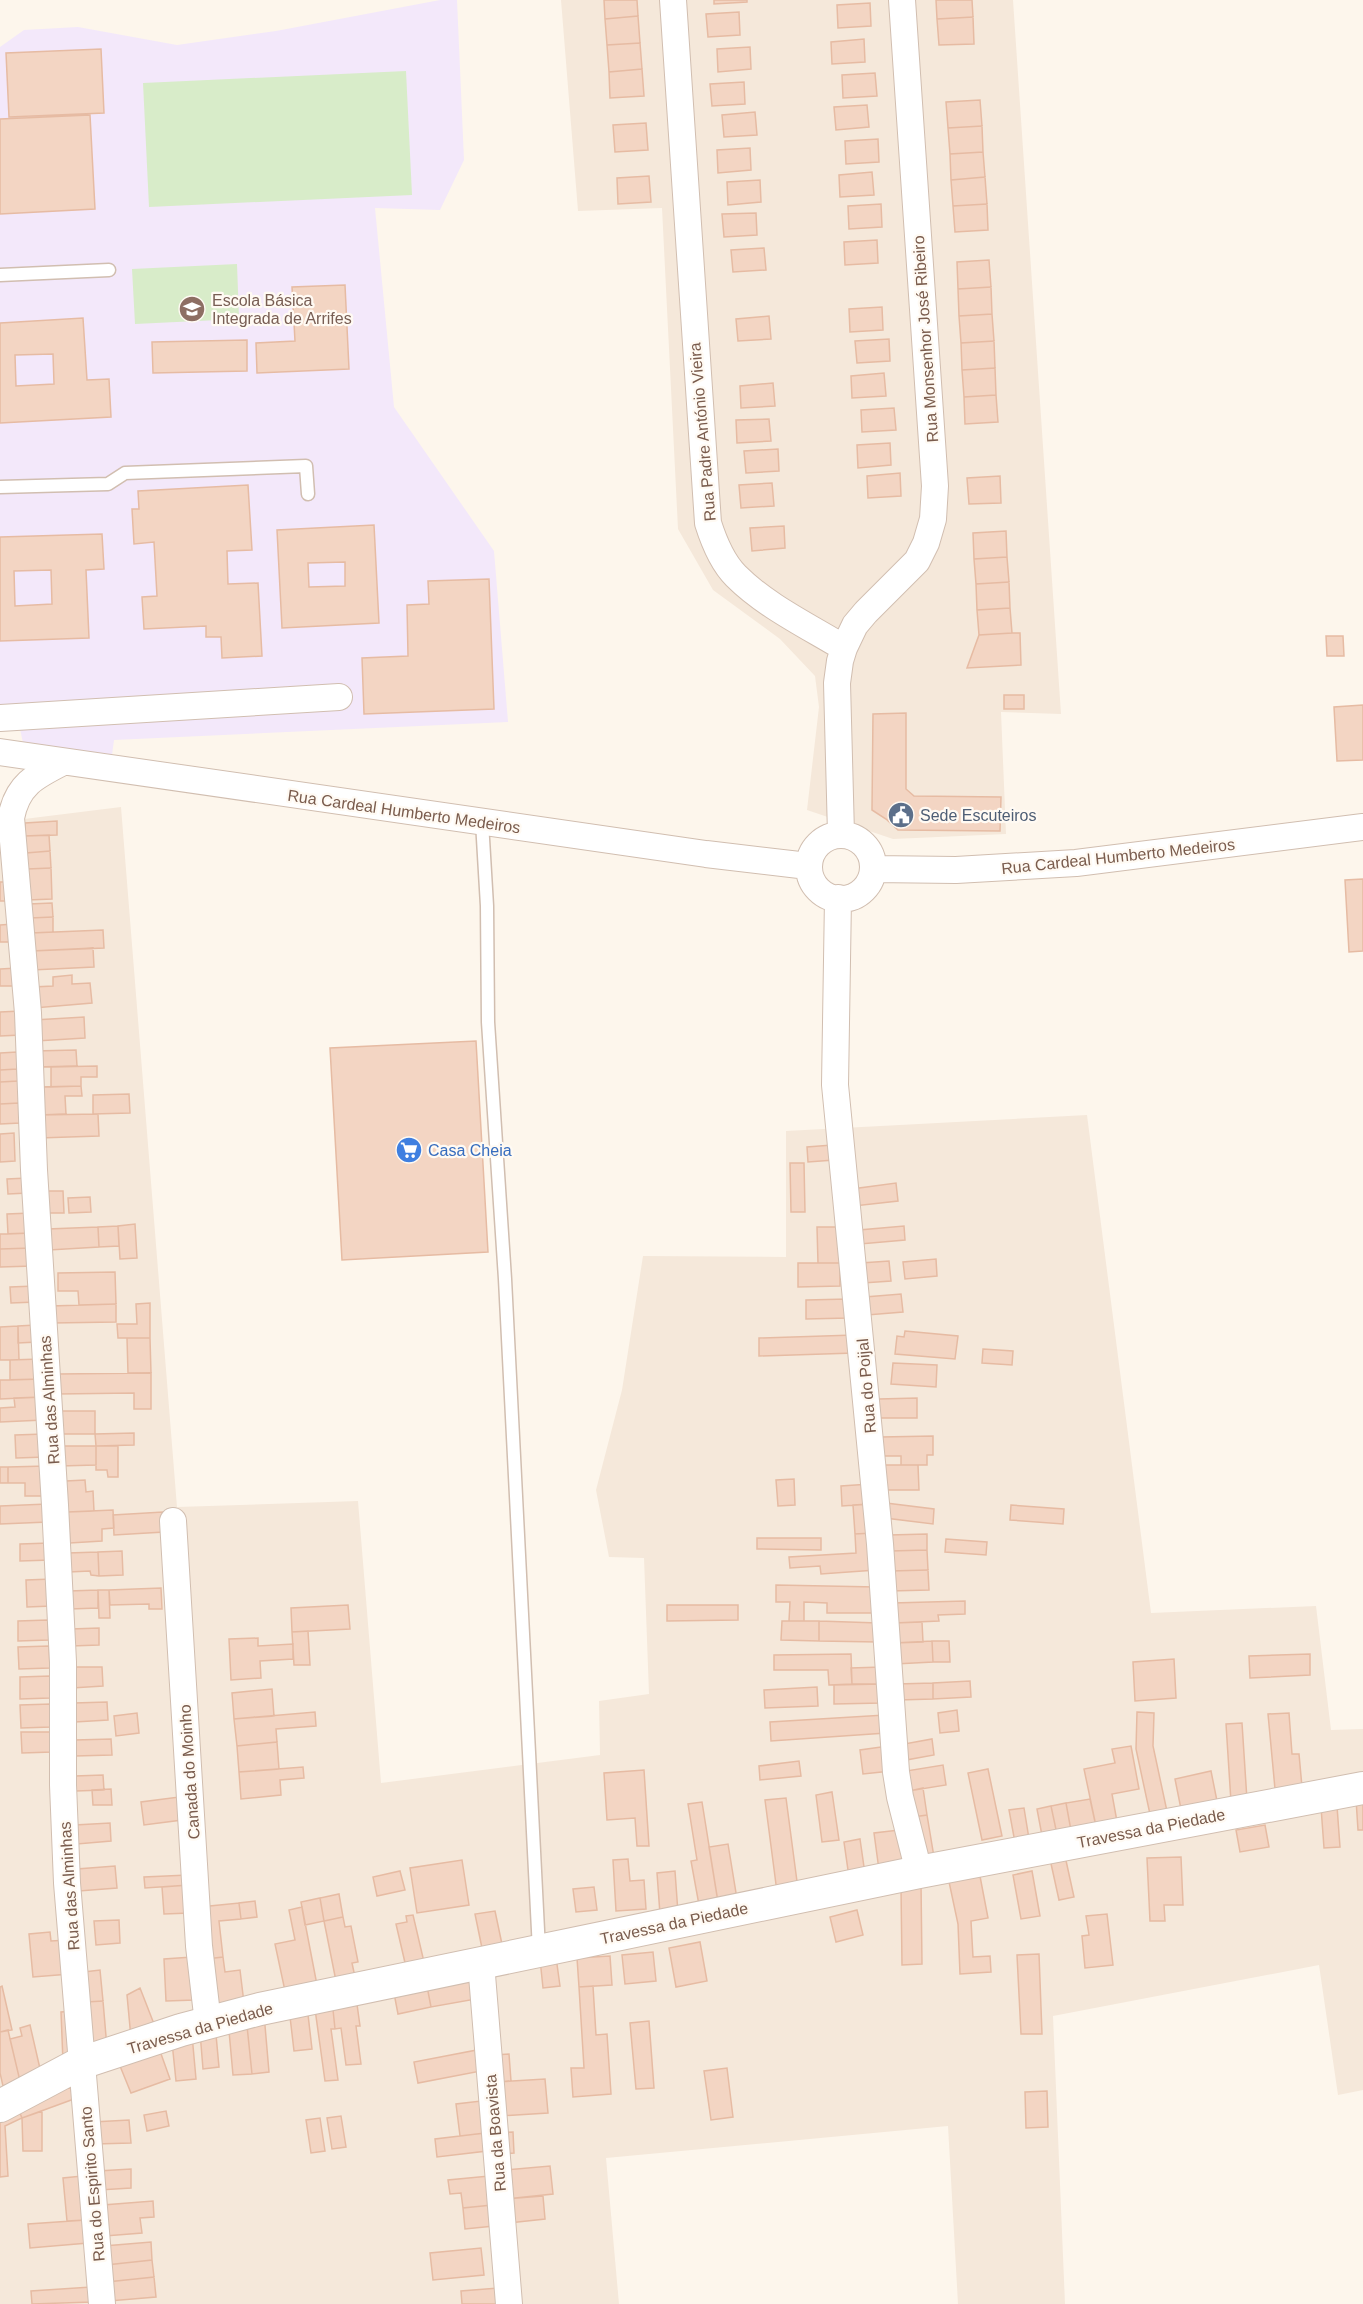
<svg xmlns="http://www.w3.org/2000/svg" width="1363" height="2304" font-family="Arial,sans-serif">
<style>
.residential{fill:#f5e8da}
.education{fill:#f3e8fa}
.green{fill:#d8ecc9}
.building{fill:#f3d5c3;stroke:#e6bba3;stroke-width:1.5;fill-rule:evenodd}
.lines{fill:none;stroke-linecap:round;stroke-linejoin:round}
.service-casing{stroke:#d1beb0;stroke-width:15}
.minor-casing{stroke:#d1beb0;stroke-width:28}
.tertiary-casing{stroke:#d1beb0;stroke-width:34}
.service{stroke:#fff;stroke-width:12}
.minor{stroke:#fff;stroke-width:26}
.tertiary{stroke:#fff;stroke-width:32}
.labels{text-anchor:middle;stroke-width:4.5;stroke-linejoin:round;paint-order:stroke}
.education-label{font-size:16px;fill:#785e54;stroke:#fffaf3;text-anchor:start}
.street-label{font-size:16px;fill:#7a5c4d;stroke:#fffaf3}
.service-label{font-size:16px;fill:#4e5e75;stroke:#fffaf3;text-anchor:start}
.shop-label{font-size:16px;fill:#366cbe;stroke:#fffaf3;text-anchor:start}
</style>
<rect width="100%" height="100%" fill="#fdf6ec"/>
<path class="residential" d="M561,0h452l48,714 -60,-2 5,122 -113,5 -86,-29 12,-103 -4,-31 -35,-37 -67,-49 -35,-61 -16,-321 -84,3z
M121,807l56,700 181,-6 23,282 219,-28 -1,-54 50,-7 -5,-136 -35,-1 -13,-67 26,-100 21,-134 143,1v-126l301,-16 64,498 165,-7 15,124 32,-1v361l-25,5 -19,-130 -266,51 12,288h-107l-10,-178 -342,32 13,146h-619v-1482z"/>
<path class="education" d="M440,0h17l7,160 -24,50 -65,-2 19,199 100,144 14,171 -394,18 -2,15 -89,-12 -7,-33h-16v-663l24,-17 54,-3 99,18 99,-14z"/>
<path class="green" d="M406,71l6,124 -263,12 -6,-124z
M237,264l2,55 -104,5 -3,-55z"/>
<path class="building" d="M604,0h33l1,16 -33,3z
M714,0h33v2l-33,2z
M936,0h36l1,17 -36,2z
M870,3l1,23 -33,2 -1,-23z
M739,12l1,23 -32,2 -2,-23z
M638,16l2,27 -33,2 -2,-26z
M973,17l1,27 -35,1 -2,-26z
M864,39l1,23 -33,2 -1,-22z
M640,43l2,26 -33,3 -2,-27z
M750,47l1,22 -33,3 -1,-23z
M101,49l3,64 -95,4 -3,-64z
M642,69l2,27 -34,2 -1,-26z
M875,73l2,23 -34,2 -1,-23z
M744,82l1,22 -33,2 -2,-22z
M980,100l2,26 -34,2 -2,-26z
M867,105l2,22 -33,3 -2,-23z
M755,112l2,23 -33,2 -2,-22z
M90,115l5,94 -95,5v-95z
M646,123l2,27 -33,2 -2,-27z
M982,126l1,26 -33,2 -2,-26z
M878,139l1,23 -33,2 -1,-23z
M750,148l1,22 -33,3 -1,-23z
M983,152l2,25 -34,3 -1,-26z
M872,172l2,23 -34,2 -1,-22z
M649,176l2,26 -33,2 -1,-26z
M985,177l2,27 -34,2 -2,-26z
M760,180l1,22 -33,3 -1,-23z
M881,204l1,23 -33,2 -1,-23z
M987,204l1,26 -33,2 -2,-26z
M756,213l1,22 -33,2 -2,-23z
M877,240l1,23 -33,2 -1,-23z
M764,248l2,22 -33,2 -2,-22z
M989,260l2,27 -33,2 -1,-27z
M345,285l4,84 -92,4 -1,-30 39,-2 -3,-54z
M991,287l1,27 -33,2 -1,-27z
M882,307l1,23 -33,2 -1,-23z
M992,314l2,27 -33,2 -2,-27z
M769,316l2,23 -33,2 -2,-22z
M83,318l4,62 22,-1 2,38 -111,6v-100zM53,354l1,30 -38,2 -1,-31z
M889,339l1,22 -33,2 -2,-22z
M247,340v31l-94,2 -1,-31z
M994,341l1,27 -33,2 -1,-27z
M995,368l1,27 -32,2 -2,-27z
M884,373l2,23 -34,2 -1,-22z
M773,383l2,23 -34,2 -1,-22z
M996,395l2,27 -33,2 -1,-27z
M894,408l2,22 -34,2 -1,-22z
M769,419l2,22 -34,2 -1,-23z
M890,443l1,22 -33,3 -1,-23z
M778,449l1,22 -33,2 -2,-22z
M900,473l1,23 -33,2 -1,-22z
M1000,476l1,27 -32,1 -2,-26z
M772,483l2,23 -33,2 -2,-23z
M248,485l4,65 -25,1 1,33 30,-1 4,73 -40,2 -1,-21h-15v-11l-62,3 -2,-32 15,-1 -3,-54 -20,2 -2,-35h7l-1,-18z
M374,525l5,98 -97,5 -5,-98zM345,562v24l-36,1 -1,-24z
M784,526l1,22 -33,3 -2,-23z
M1006,531l1,26 -33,2 -1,-26z
M102,534l2,35 -18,1 3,68 -89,3v-104zM51,570l1,34 -37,2 -1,-35z
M1007,557l2,25 -33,2 -2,-25z
M489,579l5,130 -130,5 -2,-56 46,-2 -1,-51 22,-1 -1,-23z
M1009,582l1,26 -33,2 -1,-26z
M1010,608l2,25 -33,2 -2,-25z
M1012,633h8l1,32 -54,3 12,-33z
M1326,636h17l1,20h-17z
M1004,695h20v14h-20z
M1363,705v55l-26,1 -3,-54z
M906,713v76l8,7 87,1 -1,34 -102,-1 -12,-11 -14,-9 1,-96z
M57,821v14l-32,1v-13z
M49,835l1,16 -24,2 -1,-17z
M50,851l1,17 -24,1 -1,-16z
M51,868l1,31 -24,1 -1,-31z
M1363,879v72l-14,1 -4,-72z
M0,882h12v19h-12z
M52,903l1,14 -23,1 -1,-14z
M53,917v15l-22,1 -1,-15z
M13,924l1,18h-14v-17z
M103,930l1,18 -72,3 -1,-18z
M93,948l1,19 -62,3v-19z
M17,968v18h-17v-17z
M72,975v9l18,-1 2,20 -58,5 -1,-21 20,-1v-9z
M20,1011l1,24 -21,1v-24z
M84,1017l1,21 -49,3 -2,-21z
M476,1041l12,211 -146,8 -12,-212z
M76,1050l1,16 -42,1 -1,-16z
M17,1052v17l-17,1v-17z
M97,1066v11h-16v9l-30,1v-20z
M17,1069l1,12 -18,1v-12z
M18,1081l1,22 -19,1v-22z
M81,1086l1,10h-17l1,18 -28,1v-28z
M129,1094l1,19 -37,1v-19z
M19,1103l1,20 -20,1v-20z
M98,1114l1,22 -60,2 -1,-23z
M14,1133l1,28 -15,1v-28z
M832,1145l2,15 -26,2 -1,-15z
M790,1163h14l1,49h-14z
M27,1178l1,15 -20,1 -1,-15z
M896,1183l2,18 -44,5 -2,-17z
M44,1191h19l1,22h-20z
M90,1197l1,15 -22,1 -1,-15z
M31,1213v20l-23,1 -1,-20z
M135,1224l2,34 -17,1 -2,-33z
M118,1226l1,20 -20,1 -1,-20z
M904,1226l1,14 -45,4 -1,-14z
M98,1227l1,20 -50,3 -1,-21z
M817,1227h30l1,36h-30z
M31,1233l1,15 -32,1v-15z
M32,1248l1,18 -33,1v-18z
M936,1259l1,17 -32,3 -2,-17z
M889,1261l2,20 -28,2 -2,-20z
M798,1263h42v23l-42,1z
M115,1272l1,32 -37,1 -1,-14h-20v-18z
M35,1286l1,16 -25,1 -1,-16z
M901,1294l2,18 -36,3 -2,-18z
M848,1299l1,19 -43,1v-19z
M150,1303v35h-32l-1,-14h20l-1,-20z
M116,1304v18l-64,1 -1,-17z
M36,1325l1,17 -19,1v-17z
M18,1326l1,34h-19v-33z
M905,1331l53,5 -3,23 -60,-5 2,-18 7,1z
M854,1335v18l-95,3v-18z
M127,1338h23l1,35h-23z
M983,1349l30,2 -1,14 -30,-2z
M40,1359l1,20 -31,1v-20z
M893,1363l44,2 -1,22 -45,-3z
M151,1373v36h-17v-16l-76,1v-20z
M41,1379l1,18 -42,2v-19z
M42,1397l1,23 -43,2v-14l15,-1 -1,-9z
M917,1398v20h-37l-1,-19z
M60,1411h35v23h-34z
M134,1433v12l-38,1 -1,-12z
M44,1434l2,23 -30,1 -1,-23z
M933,1436v19h-6v10h-26v-9h-19l-1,-19z
M60,1446h36v19l-36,1z
M96,1446h22v31h-10l-1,-7h-11z
M885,1465h33l1,25h-34z
M46,1466v30h-21v-13h-17v-16z
M0,1467h8v16h-8z
M794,1479l1,26 -17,1 -2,-26z
M85,1480l1,12 7,-1 1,20 -26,1 -2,-31z
M870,1484l1,20 -29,2 -1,-20z
M886,1503l48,6 -1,15 -48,-6z
M47,1504l1,18 -48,2v-18z
M871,1504l2,29 -18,1 -2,-29z
M1011,1505l53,4 -1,15 -53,-4z
M113,1510l1,18 -12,1v12l-32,2 -2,-31z
M163,1512l1,20 -50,3 -1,-20z
M873,1533l3,37 -55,4 -1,-8 -30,2 -1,-11 67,-4 -1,-19z
M927,1534v16l-37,1 -1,-16z
M757,1538h64v12l-64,-1z
M946,1539l41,3 -1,13 -41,-3z
M50,1543l1,17 -31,1v-17z
M927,1550l1,20 -38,1v-20z
M122,1551l1,24 -24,1 -1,-24z
M98,1552l1,24 -8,-1 -1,-4 -21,1 -1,-19z
M928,1570l1,20 -39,1v-20z
M52,1579v27l-25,1 -1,-27z
M776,1585l100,2v26h-49v-10l-23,-1v19h-15l1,-19h-14z
M161,1588l1,21h-13v-5l-39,1 -1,-15z
M98,1590h11l1,28h-11z
M98,1590v18l-28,1 -1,-18z
M965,1601v13l-27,1 1,6 -45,2 -1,-20z
M348,1605l2,24 -58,3 -1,-24z
M667,1605h71v15l-71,1z
M48,1620l1,20 -31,1v-20z
M782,1621h37v20l-38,-1z
M819,1621l59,2v19l-59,-1z
M922,1622l1,20 -29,1v-20z
M99,1628v17l-28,1v-17z
M308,1631l2,34h-16l-2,-33z
M258,1638v8l35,-2v15l-33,2 1,17 -30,2 -2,-41z
M932,1641h17l1,21h-17z
M932,1641l1,21 -38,2 -1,-21z
M49,1646l1,22 -31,1 -1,-22z
M851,1654l1,30 -23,1 -1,-15h-54v-15z
M1310,1654v21l-60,3 -1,-22z
M1174,1659l2,39 -41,3 -2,-39z
M72,1667h30l1,19 -31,2z
M882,1667v17h-30l-1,-16z
M50,1676v22l-30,1v-22z
M970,1681l1,16 -38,2v-16z
M933,1683v16l-35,1 -1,-16z
M882,1684v19l-48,1v-19z
M817,1687l1,19 -53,2 -1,-18z
M272,1689l2,27 -40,3 -2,-26z
M107,1702l1,18 -33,2 -1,-19z
M51,1704v23l-30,1 -1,-23z
M957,1710l2,21 -19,2 -2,-20z
M315,1712l1,14 -40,3 1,13 -40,4 -3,-27z
M1137,1712l17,1 -1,33 15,70 -17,3 -15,-70z
M137,1713l2,20 -23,3 -2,-20z
M1289,1713l3,41h7l3,33 -27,2 -7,-75z
M885,1715l1,18 -115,8 -1,-19z
M1242,1723l5,77 -16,2 -5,-78z
M21,1732h31v20l-30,1z
M111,1739l1,16 -37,1v-16z
M932,1739l2,16 -28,5 -2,-16z
M277,1742l2,27 -40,3 -2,-26z
M888,1746l3,25 -28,3 -3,-24z
M1131,1746l8,43 -27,5 6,33 -21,4 -13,-62 31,-6 -3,-14z
M799,1761l2,15 -41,4 -1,-14z
M943,1765l3,20 -37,6 -3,-20z
M303,1767l1,11 -24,2 1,15 -40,4 -2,-27z
M988,1769l14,67 -20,4 -14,-67z
M644,1770l5,76h-12l-2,-28 -28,2 -3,-47z
M1211,1771l6,30 -36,8 -6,-30z
M103,1775l1,15 -28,1 -1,-15z
M923,1788l4,27 -14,2 -4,-26z
M111,1789l1,16h-19l-1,-15z
M832,1792l7,48 -17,2 -6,-47z
M179,1797l3,23 -38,5 -3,-23z
M1363,1797v33h-5l-2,-31z
M786,1798l12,91 -21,3 -12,-92z
M1090,1799l7,32 -25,5 -6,-33z
M702,1802l16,100 -19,3 -8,-44 6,-1 -9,-56z
M1066,1803l6,33 -14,3 -7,-33z
M1051,1806l7,33 -15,2 -6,-32z
M1337,1806l3,41 -16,1 -3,-41z
M1024,1808l6,37 -14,3 -7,-38z
M927,1815l8,48 -14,3 -8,-49z
M110,1823l1,18 -34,3 -2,-19z
M1265,1825l4,22 -29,5 -4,-22z
M899,1830l5,37 -25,3 -5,-37z
M860,1839l5,35 -16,3 -5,-35z
M728,1844l9,55 -19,3 -9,-55z
M1065,1856l9,41 -15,3 -9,-41z
M1181,1857l2,48h-19l1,16h-15l-3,-63z
M628,1859l2,22 14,-1 2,29 -30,2 -3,-51z
M462,1860l7,45 -52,8 -7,-45z
M115,1866l2,22 -38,3 -2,-22z
M400,1871l5,19 -28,6 -4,-19z
M675,1871l3,42 -18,1 -3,-41z
M979,1871l9,47 -17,3 2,36 17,-1 1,16 -31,2 -2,-50 -10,-47z
M1032,1871l8,45 -19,3 -8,-44z
M188,1875l1,10 -44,3 -1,-11z
M921,1883l1,81 -20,1 -1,-77z
M189,1885l1,28 -26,1 -2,-27z
M594,1887l3,23 -21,2 -3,-23z
M339,1894l4,23 -19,4 -4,-23z
M320,1898l4,23 -19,4 -4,-23z
M255,1901l2,16 -16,2 -2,-16z
M239,1903l2,16 -22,2 4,36 -17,2 -6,-52z
M302,1907l15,78 -32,6 -10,-47 20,-4 -6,-30z
M857,1910l6,25 -27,7 -6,-25z
M495,1911l8,38 -20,4 -8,-39z
M1107,1914l6,51 -28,3 -3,-32 7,-1 -3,-19z
M413,1915l11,47 -18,5 -10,-43 11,-2 -1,-6z
M343,1917l2,10 6,-1 7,36 -6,1 3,14 -19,4 -12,-60z
M119,1920l1,23 -24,2 -2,-24z
M50,1932l1,9 16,-1 3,34 -37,3 -4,-43z
M700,1942l7,39 -31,6 -7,-39z
M653,1952l3,29 -31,3 -3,-29z
M1039,1954l3,80h-21l-4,-79z
M610,1956l2,29 -33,2 -2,-29z
M192,1957l3,43 -29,1 -2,-42z
M223,1957l2,15 15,-2 4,33 -32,3 -6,-47z
M556,1957l4,29 -17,2 -3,-29z
M100,1970l3,31 -17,1 -2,-30z
M471,1977l5,22 -45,8 -5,-26z
M426,1981l5,26 -33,7 -5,-26z
M2,1986l10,44 -12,2v-45z
M593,1986l3,49 11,-1 4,60 -38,3 -2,-29h13l-5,-81z
M140,1988l16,41 -25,9 -4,-43z
M356,1997l4,29h-4l5,38 -15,1 -5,-37 -6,1 -3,-29z
M332,2000l3,29h-4l7,51 -13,1 -11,-79z
M103,2001l4,47 -16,4 -5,-50z
M307,2006l5,43 -18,2 -5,-43z
M75,2011l3,46 -15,5 -2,-50z
M264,2014l5,58 -17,2 -6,-58z
M246,2016l6,58 -19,1 -5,-55z
M649,2021l5,67 -18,1 -6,-66z
M215,2024l4,43 -16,2 -3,-37z
M30,2025l11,48 -21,8 -10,-42 12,-3 -2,-8z
M8,2030l12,51 -17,5 -3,-13v-41z
M192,2035l4,44 -20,2 -4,-39z
M477,2050l4,21 -63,12 -4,-21z
M160,2051l10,28 -39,14 -11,-27z
M509,2054l2,27 -15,1 -2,-27z
M727,2068l6,49 -22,3 -7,-49z
M545,2079l3,34 -50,3 -2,-34z
M70,2087l4,12 -52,19 -5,-12z
M1047,2091l1,36 -22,1 -1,-36z
M481,2101l4,32 -25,3 -4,-32z
M17,2106l5,12 -17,8 3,50 -8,1v-63z
M42,2111v40h-19l-1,-33z
M166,2111l3,15 -22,5 -3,-16z
M341,2116l5,31 -14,2 -5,-31z
M320,2118l5,33 -14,2 -5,-33z
M129,2120l2,23 -36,1 -2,-22z
M513,2132l1,21 -13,1 -2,-21z
M485,2133l2,18 -50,6 -2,-18z
M550,2166l3,28 -47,5 -2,-29z
M131,2169v19l-32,2 -1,-19z
M82,2176l4,44 -19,1 -4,-43z
M489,2176l3,29 -29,3 -2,-15 -11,1 -2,-14z
M543,2196l2,23 -36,4 -3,-24z
M153,2201l1,16 -14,1 2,15 -37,3 -2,-31z
M492,2205l2,21 -29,3 -2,-21z
M86,2220l2,23 -58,5 -2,-24z
M151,2242l1,18 -46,5 -2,-19z
M481,2248l3,27 -51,5 -3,-27z
M152,2260l2,17 -47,5 -1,-17z
M154,2277l2,20 -47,4 -2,-19z
M91,2287l1,15 -60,2 -1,-13z
M498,2288l1,16h-37l-1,-13z"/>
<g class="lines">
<defs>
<path id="service" d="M0,275l109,-5
M0,487l108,-3 17,-11 181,-7 2,28
M482,822l5,84 1,116 17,257 34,671"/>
<path id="minor" d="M673,0l35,523c6,19 14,39 28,53 30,30 72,50 108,72
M0,718l339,-21
M0,752l706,102 102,12
M63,762c-28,14 -46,23 -52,56l17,195 6,157 21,335 8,157v123l4,98 35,421
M841,834l-4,-151 3,-22 4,-13 11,-23 11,-13 51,-51 9,-18 7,-24 2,-33 -33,-486
M809 867a32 32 0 1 1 64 0a32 32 0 1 1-64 0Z
M873,869l83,1 120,-7 287,-36
M838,898l-3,187 45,459 16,228 4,25 19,75
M173,1521l26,425 9,77
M481,1963l28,341"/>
<path id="tertiary" d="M0,2106l81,-43 100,-33 79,-21 659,-137 444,-84"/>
</defs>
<use href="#service" class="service-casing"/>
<use href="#minor" class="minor-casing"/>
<use href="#tertiary" class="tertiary-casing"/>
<use href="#service" class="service"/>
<use href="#minor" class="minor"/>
<use href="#tertiary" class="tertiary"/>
</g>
<defs>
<symbol id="school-disc" viewBox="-11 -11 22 22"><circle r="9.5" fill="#8d6e63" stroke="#fffaf3"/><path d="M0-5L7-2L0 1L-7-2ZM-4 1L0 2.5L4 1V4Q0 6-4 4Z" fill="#fff"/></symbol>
<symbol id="civic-disc" viewBox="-11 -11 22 22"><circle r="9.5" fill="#5c6f8a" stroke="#fffaf3"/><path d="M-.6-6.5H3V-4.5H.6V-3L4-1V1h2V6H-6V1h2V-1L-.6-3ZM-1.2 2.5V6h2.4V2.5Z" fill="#fff"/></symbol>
<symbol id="supermarket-disc" viewBox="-11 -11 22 22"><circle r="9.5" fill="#3f7fe0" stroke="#fffaf3"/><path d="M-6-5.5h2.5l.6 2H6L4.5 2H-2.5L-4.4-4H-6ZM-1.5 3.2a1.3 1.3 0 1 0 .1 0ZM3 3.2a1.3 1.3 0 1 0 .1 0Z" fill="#fff"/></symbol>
</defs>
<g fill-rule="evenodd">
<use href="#school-disc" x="177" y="294" width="30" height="30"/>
<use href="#civic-disc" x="886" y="800" width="30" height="30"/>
<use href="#supermarket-disc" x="394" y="1135" width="30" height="30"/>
</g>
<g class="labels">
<g class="education-label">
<text x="212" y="306">Escola Básica<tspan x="212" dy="18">Integrada de Arrifes</tspan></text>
</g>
<g class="street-label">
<text transform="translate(925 339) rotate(-94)" y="6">Rua Monsenhor José Ribeiro</text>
<text transform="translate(702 432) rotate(-95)" y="6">Rua Padre António Vieira</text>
<text transform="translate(404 811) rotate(8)" y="6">Rua Cardeal Humberto Medeiros</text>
<text transform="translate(1118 856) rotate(-6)" y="6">Rua Cardeal Humberto Medeiros</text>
<text transform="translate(866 1386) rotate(-95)" y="6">Rua do Poijal</text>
<text transform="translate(49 1400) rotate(-94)" y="6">Rua das Alminhas</text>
<text transform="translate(189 1772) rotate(-94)" y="6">Canada do Moinho</text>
<text transform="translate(1151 1828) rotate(-11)" y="6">Travessa da Piedade</text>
<text transform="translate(69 1886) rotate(-94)" y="6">Rua das Alminhas</text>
<text transform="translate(674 1923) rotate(-12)" y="6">Travessa da Piedade</text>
<text transform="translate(200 2028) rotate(-16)" y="6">Travessa da Piedade</text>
<text transform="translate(495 2133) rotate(-95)" y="6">Rua da Boavista</text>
<text transform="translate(92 2184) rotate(-95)" y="6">Rua do Espirito Santo</text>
</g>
<g class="service-label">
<text x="920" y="821">Sede Escuteiros</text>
</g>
<g class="shop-label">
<text x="428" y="1156">Casa Cheia</text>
</g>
</g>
</svg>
